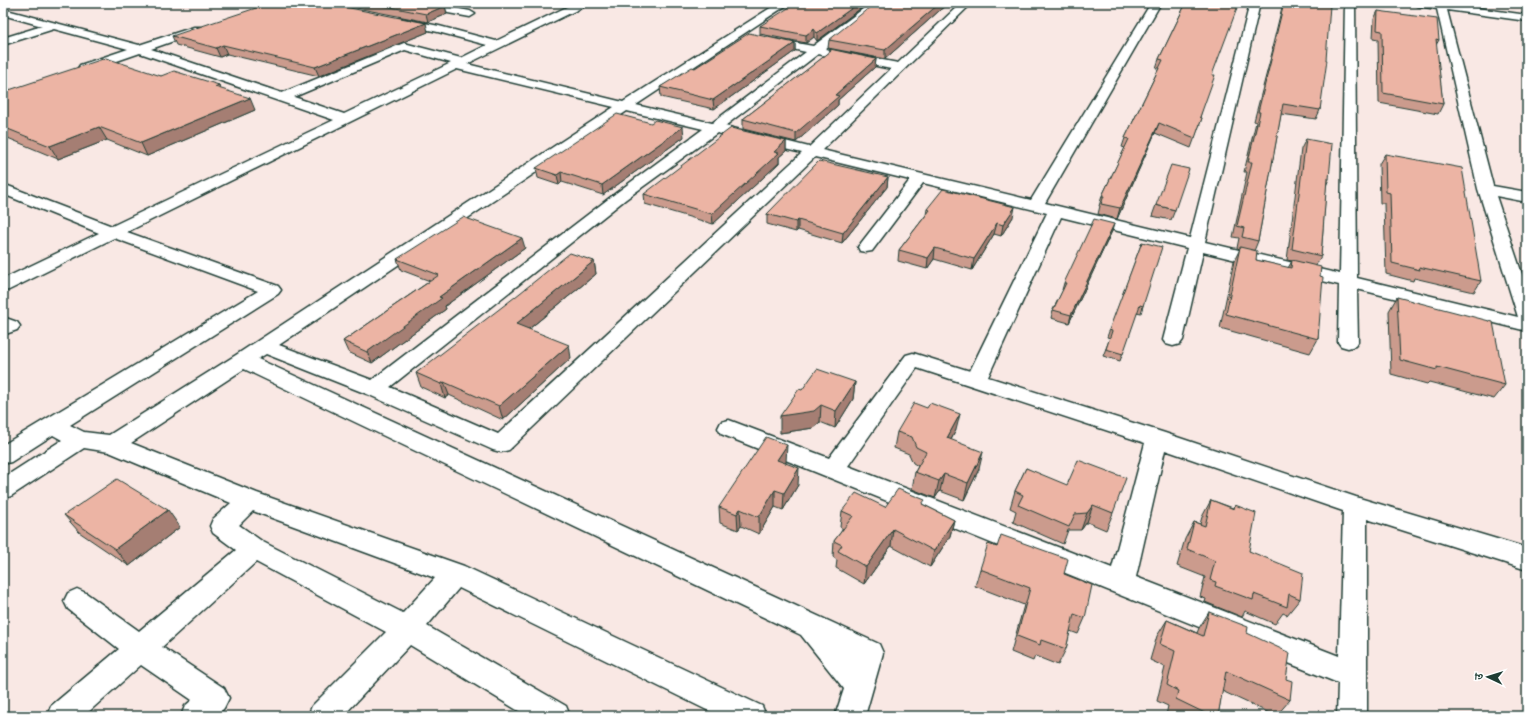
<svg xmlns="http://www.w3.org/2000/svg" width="1530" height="719" font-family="Dekko,'Playpen Sans Deva',sans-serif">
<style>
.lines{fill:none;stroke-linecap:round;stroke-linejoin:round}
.street-casing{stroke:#1f3d34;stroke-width:3}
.street{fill:#fff;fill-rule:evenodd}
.wall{fill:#cb9b8d;stroke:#1f3d34}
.shaded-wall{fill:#a57e73;stroke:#1f3d34}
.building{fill:#ecb4a4;stroke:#1f3d34}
</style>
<rect width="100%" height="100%" fill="#f9e8e4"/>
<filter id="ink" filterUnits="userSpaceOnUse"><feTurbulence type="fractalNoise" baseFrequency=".025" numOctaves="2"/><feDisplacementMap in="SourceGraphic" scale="8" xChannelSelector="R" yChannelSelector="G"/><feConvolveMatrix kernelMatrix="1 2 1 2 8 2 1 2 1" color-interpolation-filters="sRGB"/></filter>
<g filter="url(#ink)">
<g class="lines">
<defs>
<path id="street" d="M405,3h22l43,8 5,3 -5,3 -60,-11z
M575,3h13l-1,2 -120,59 156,38 155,-99h12l-154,102 76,18 94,-71 -42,-9 -2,-2 2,-2 4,-1 45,8 58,-43h11l-57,46 73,14 63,-60h11l-150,147 209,50 120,-197h10l-116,200 145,35 60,-235h10l-55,239 135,32 5,-271h10l2,275 161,39 -40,-128 -41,-180 -19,-3 -5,-3h28l86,12v6l-80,-11 46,176 34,6v10l-31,-6 31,93v42l-170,-42 1,53 -3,4 -7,2 -7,-2 -3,-4 1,-57 -136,-33 -20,88 -3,4 -7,2 -7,-2 -3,-4 24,-92 -126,-31 -73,160 177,56 191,64 171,51v22l-160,-51v197h-30l1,-33 -617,-249 -3,-6 3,-6 8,-2 100,38 77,-103 7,-2 57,18 77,-158 -124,-30 -51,68 -6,1 -6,-1 -2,-4 52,-67 -95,-23 -306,293 -8,2 -8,-2 -126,-56 -101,-40 -8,5 621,285 4,9 -18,63h-30l9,-27 -43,-54 -557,-266 -113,74 126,50 207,73 298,140 4,10h-47l-260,-128 -32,38 139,80 4,10h-43l-117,-71 -67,71h-35l4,-10 74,-74 -130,-70 -94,85 62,41 5,10 -5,10 -7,8h-36l4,-10 7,-6 -51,-35 -57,51h-37l4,-10 68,-57 -51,-40 -4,-8 4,-8 9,-4 9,4 53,38 97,-81 -23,-17 -3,-7 3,-7 18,-16 -122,-51 -25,-4 -73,48 -8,3v-21l59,-38 -9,-5 -42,27 -8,2v-19l255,-154 -144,-53 -105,52 -6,1v-12l96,-46 -96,-39v-10l109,42 222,-106 -194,-67 -52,18h-8l-2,-3 2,-3 48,-16 -74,-20 -51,16v-7l39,-12 -39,-11v-6l136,36 55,-18h8l1,2 -1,2 -51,18 131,44 122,-50 57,15 26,-13 -49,-13 -42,-9 -1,-2 1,-2 4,-1 39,8 57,15zM405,50l46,13 -107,51 -50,-17zM818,54l73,15 -82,78 -84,-21zM457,69l157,38 -378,248 -127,80 -25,-3 -14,-7 208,-131 3,-4 -3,-4 -151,-54zM627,111l76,18 -87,64 -244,187 -93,-35zM717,133l85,20 -304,281 -108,-47 236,-188zM917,368l228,75 -33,125 -264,-102zM1165,450l178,61 -4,145 -203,-79zM253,511l182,67 -32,35 -140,-71 -24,-17z
M3,317l14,5 3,4 -3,4 -14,5z"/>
</defs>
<use href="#street" class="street-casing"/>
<use href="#street" class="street"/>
</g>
<path class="wall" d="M331,3h98l16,3 2,8 -19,8z
M868,3l-51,38 -3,-4 -8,6 -46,-9v-8z
M948,3l-63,56 -57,-11 1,-8z
M1186,3l26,72 -12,42 2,1 -11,30 -36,-15 -38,86 -19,-5 2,-8h-1l3,-10 23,-48 -3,-1 3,-9 34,-70h-3l3,-9z
M1283,3h35l2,107 -4,9 -35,-5 -23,127 -4,10 2,9 32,8 4,-7 -5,-1 14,-111 5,-10 23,40 -3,7 -5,70 -5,9 4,11 -2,63 -8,14 -90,-25 14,-67 6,-12 -3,-1 2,-10 -6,-1 14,-65h-3l12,-50 -2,-1 19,-72 -1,-1z
M1378,11l61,29 -3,5 7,59 -5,10 -59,-11 -1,-64 -5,-1 1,-19z
M428,32l-109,44 -92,-22 -7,3 -44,-12 -4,-9z
M795,43v8l-81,58 -53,-12 -1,-10 35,-19z
M830,49l46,10 -1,8 -37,33v5l-42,37 -53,-13v-10l86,-66z
M161,76l58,9 1,4 35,21 -108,46 -40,-16 -49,19 -55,-23v-44z
M684,137l-81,58 -41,-13 -3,3 -21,-7 -2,-10z
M786,141v10l-7,6v6l-66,61 -68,-20 -1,-10z
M1385,154l96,127 -7,11 -60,-14 -1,3 -27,-7 -2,-71h-4l-1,-39z
M888,177l-1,10 -45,56 -44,-13 -2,2 -29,-8v-10z
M1156,205l19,5 -4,10 -19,-4z
M927,209l86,8 -12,19 -7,-2 -22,36 -38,-11 -7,10 -29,-8 1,-11 27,-35z
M1112,231l-43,92 -18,-5 2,-8 10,-20h-1l2,-7z
M1142,242l1,64 -2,7 -4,-1 -17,49 -17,-5 7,-18 -3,-1z
M525,248l-80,58 1,3 -74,54 -24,-11 -5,-11 87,-60 -29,-11 -4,-11z
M594,261l2,13 -67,55 42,29 -68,62 -54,-25 -4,3 -24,-11 -5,-14z
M1397,297l108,88 -11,14 -65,-17 -2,2 -36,-10 -2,-63z
M855,382l-2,17 -18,29 -15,-6 -7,6 -33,5 22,-43z
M956,430l-5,10 28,29 -15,31 -24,-9 -5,7 -23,-9 3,-17 3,-6 -5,-3 -4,-9 -15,-6 3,-16z
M786,462v1l12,22 -15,25 -8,-3 -16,27 -18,-8 -3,4 -18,-7 -1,-16z
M1026,468l87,45 -7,17 -19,-8 -6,8h-13l-5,14 -50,-22 3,-11 -6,-3 5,-17z
M1211,500l22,8 2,-3 14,46 51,48 -13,16 -4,-2 -8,11 -30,-13 -3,6 -37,-15 1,-3 -6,-2 5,-20 -28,-11 8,-27 9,-17 6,2 2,-7z
M924,505l30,15 -4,16 -20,31 -39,-21 -27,38 -28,-16 1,-8 -4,-3 1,-16 9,-12 -3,-2 2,-16 43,-4z
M64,515l116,12 -51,39 -50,-34z
M980,569l84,5 21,44 -7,16 -8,-3 -4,18 -8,16 -23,-9 -2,5 -22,-9 13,-47 -49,-19z
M1209,612l38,21 39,46 4,21 -14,16 -54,-25 -4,25h-50l-2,-1 2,-9 -11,-5 8,-34 -15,-7 7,-24 10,-16 30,13 2,-5z"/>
<path class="shaded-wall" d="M859,3h9l-51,38v-8z
M940,3h8l-63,56v-9z
M445,6l2,8 -19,8 -2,-8z
M426,23l2,9 -109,44 -4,-9z
M814,29v8l-8,6v-8z
M795,43v8l-81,58 -1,-9z
M223,45l4,9 -7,3 -4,-9z
M876,59l-1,8 -37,33v5l-42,37v-9l39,-38z
M219,85l5,12 -9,-10z
M250,98l5,12 -108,46 -6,-13z
M1159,123l-4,10 -38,86 3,-11z
M99,127l8,13 -49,19 -8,-13z
M683,127l1,10 -81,58 -1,-10z
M786,141v10l-7,6v6l-66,61 -1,-10 62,-62z
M561,172l1,10 -3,3 -2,-10z
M888,177l-1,10 -45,56 1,-10z
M1015,207l-2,10 -12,19 2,-11z
M798,220v10l-2,2v-10z
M997,223l-3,11 -22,36 2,-11z
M1114,224l-2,7 -43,92 2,-8z
M522,238l3,10 -80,58 1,3 -74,54 -5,-11 72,-55z
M935,248l-1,11 -7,10 1,-11z
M594,261l2,13 -77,63 -3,-13z
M569,345l2,13 -68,62 -4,-14z
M444,382l5,13 -4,3 -4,-14z
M855,382l-2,17 -18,29 1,-17z
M821,405l-1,17 -7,6 -33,5v-17z
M960,414l-4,16 -13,25 4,-17z
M787,445l-1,17 -9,15v-17z
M983,452l-4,17 -15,31 4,-17z
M799,468l-1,17 -15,25 1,-17z
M944,474l-4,17 -5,7 4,-17z
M775,490v17l-16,27v-17z
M1093,505l-6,17 -6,8 6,-17z
M740,509l1,17 -3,4 -1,-16z
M168,510l12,17 -51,39 -14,-17z
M954,520l-4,16 -20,31 4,-16z
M893,529l-2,17 -27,38 2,-17z"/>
<path class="building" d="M271,3h53l102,20 -111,44 -92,-22 -7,3 -44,-12z
M370,3h59l16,3 -19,8z
M796,3h63l-42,30 -3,-4 -8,6 -46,-9z
M875,3h65l-55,47 -56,-10z
M1186,3h53l-27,72h3l-15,42 2,1 -7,20 -36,-15 -39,85 -19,-4 3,-8h-2l27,-57 -4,-1 38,-78 -4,-1z
M1284,3h34l12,2 -4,55h1l-7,50 -37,-6 -25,137 -16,-4 2,-9 -7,-2 15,-64h-4l12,-50h-2l18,-72h-1z
M1378,11l59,8 2,21 -3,-1 7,65 -60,-11 -1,-62 -5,-1z
M749,33l46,10 -82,57 -53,-13 32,-20 3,1z
M830,49l46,10 -41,36 4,1 -43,37 -53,-14 88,-68z
M106,58l55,18 13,-5 45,14 -4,2 35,11 -109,45 -42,-16 -49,19 -47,-19v-35z
M617,114l34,9 4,-3 28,7 -81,58 -41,-13 -4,3 -21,-7z
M731,128l55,13 -12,11 5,1 -67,61 -68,-20z
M1306,139l26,5 -3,35h-2l-6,77 -29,-7z
M1385,154l77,14 19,113 -62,-14 1,3 -28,-7 -2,-70 -4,-1z
M819,161l69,16 -45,56 -45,-13 -2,2 -29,-8z
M1171,165l18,4 -14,41 -19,-5z
M943,189l72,18 -12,18 -6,-2 -23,36 -39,-11 -7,10 -29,-8 31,-40 -3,-1z
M463,217l59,21 -83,59 3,1 -75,54 -24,-11 96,-66 -42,-16z
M1094,219l20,5 -43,91 -18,-5 13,-27h-2z
M1142,242l20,5 -19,59 -3,-1 -17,49 -17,-5 6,-18 -3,-1z
M1240,247l17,4 -1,9 35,8 1,-8 29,7 -1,9 3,1 -5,62 -92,-25z
M570,253l24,8 -78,63 53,21 -70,61 -55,-24 -3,2 -25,-11 99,-76z
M1397,297l96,25 12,63 -68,-18v3l-37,-10z
M817,369l38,13 -19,29 -15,-6 -7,6 -34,5 19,-27 3,1z
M914,403l13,5 3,-5 30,11 -13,24 36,14 -15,31 -24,-9 -5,7 -24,-9 11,-20 -10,-5 -4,-10 -15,-5z
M766,437l21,8 -10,15 22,8 -15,25 -9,-3 -16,27 -19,-8 -3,5 -18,-7z
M1078,460l48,18 -13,35 -20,-8 -6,8 -12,1 -6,13 -51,-22 5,-10 -8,-4 11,-23 41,17z
M117,479l51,31 -53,39 -51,-34z
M898,489l27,11 -3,4 32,16 -20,31 -41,-22 -27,38 -28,-16 4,-6 -8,-4 19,-25 -11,-5 14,-18 29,14z
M1211,500l23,9 1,-4 21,8 -7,38 54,22 -3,26 -11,-5 -2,13 -33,-13 -1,6 -38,-14 1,-4 -6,-2 5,-19 -28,-12 7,-27 11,4z
M1001,535l67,24 -4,15 28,11 -7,33 -11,-4 -8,35 -25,-9 -1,5 -23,-9 13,-48 -50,-19 8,-25 9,3z
M1209,612l39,15 -1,6 43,20 -4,26 6,2 -2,19 -64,-29 -8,45h-7l-35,-17 2,-8 -11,-6 8,-34 -15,-7 7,-24 36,16z"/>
</g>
<rect width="1530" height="719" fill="none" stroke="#fff" stroke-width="16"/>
<rect x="8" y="8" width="1514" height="703" fill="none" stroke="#1f3d34" stroke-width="1.5" filter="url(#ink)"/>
<g transform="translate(1488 677) rotate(274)" stroke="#ffffff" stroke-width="3" paint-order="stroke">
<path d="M0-3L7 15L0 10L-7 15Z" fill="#1f3d34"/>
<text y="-6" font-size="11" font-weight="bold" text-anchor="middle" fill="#1f3d34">उ</text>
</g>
</svg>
